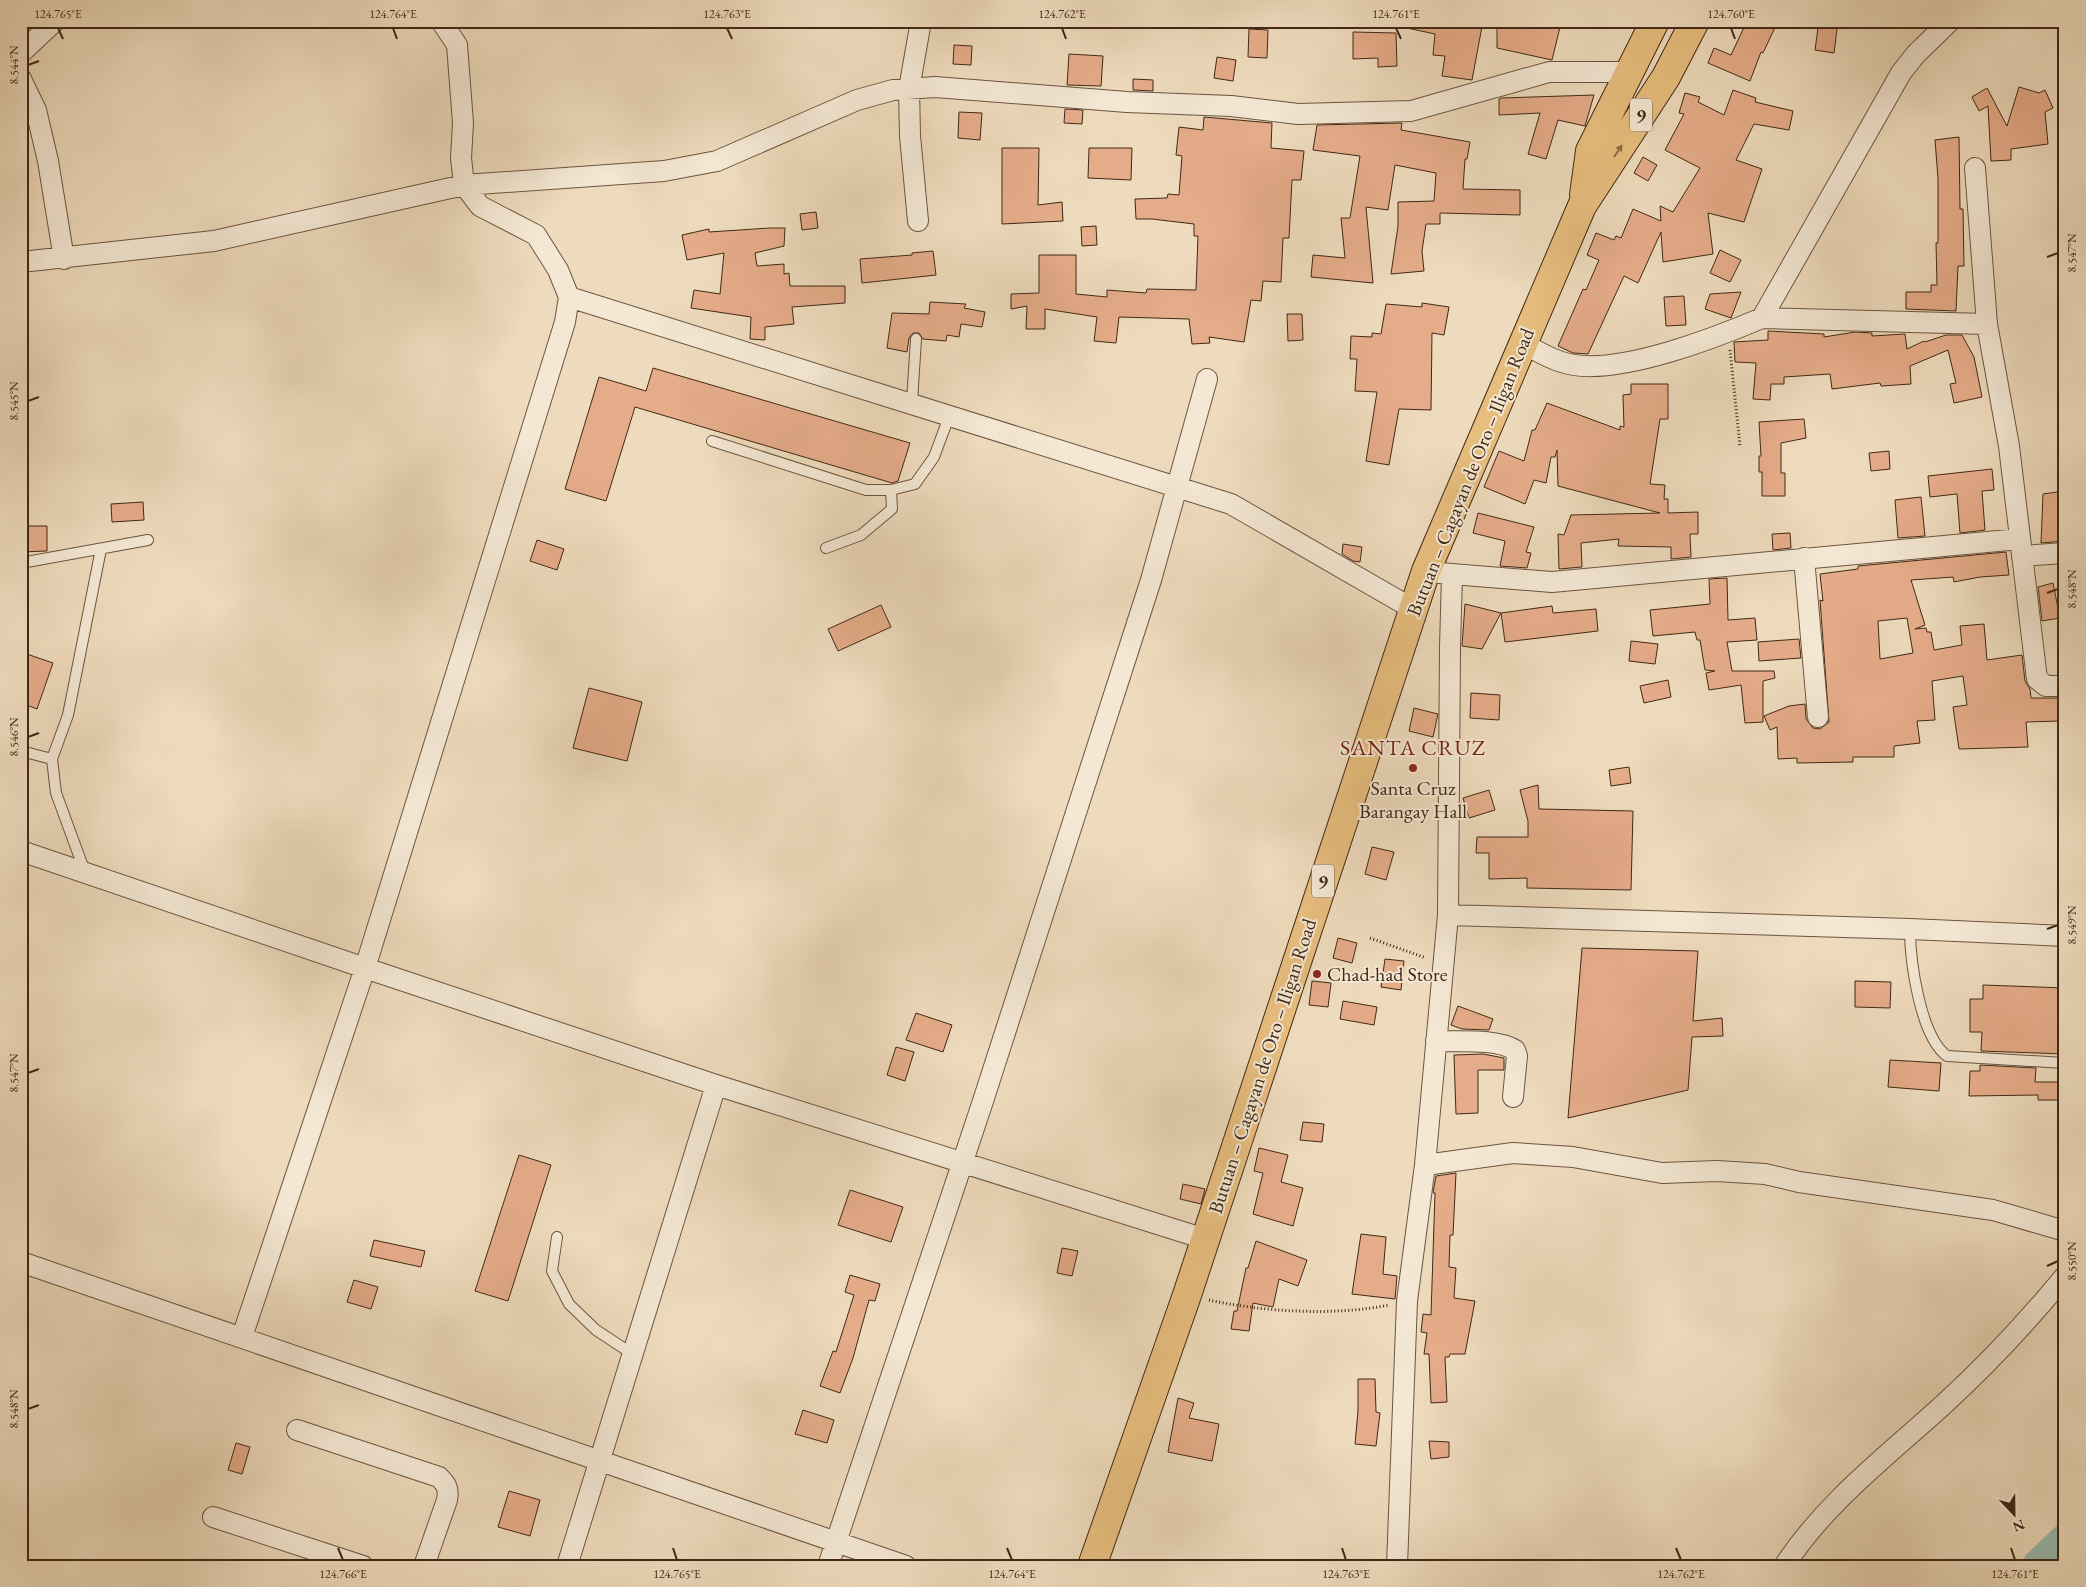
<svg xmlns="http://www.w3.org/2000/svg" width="2086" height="1587" font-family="'EB Garamond',serif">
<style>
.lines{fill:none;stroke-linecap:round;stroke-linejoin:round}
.river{stroke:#99bbae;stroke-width:34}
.building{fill:#e5ac89;stroke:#412815;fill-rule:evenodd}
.service-casing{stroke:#6c553f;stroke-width:12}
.minor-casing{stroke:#6c553f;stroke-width:22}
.trunk-casing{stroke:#412815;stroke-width:30}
.path{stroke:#412815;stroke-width:3;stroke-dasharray:1 2.5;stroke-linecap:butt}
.service{stroke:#f4e8d4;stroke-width:10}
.minor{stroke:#f4e8d4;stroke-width:20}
.trunk{stroke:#e7be7e;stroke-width:28}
.oneway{fill:#8c6c44}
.ticks{fill:none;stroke:#412815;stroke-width:2}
.poi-dot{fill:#8f2418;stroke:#f4e8d4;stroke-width:2}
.labels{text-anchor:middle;stroke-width:4;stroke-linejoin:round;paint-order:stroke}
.shield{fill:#f4e8d4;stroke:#77624e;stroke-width:1}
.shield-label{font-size:19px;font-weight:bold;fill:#412815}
.street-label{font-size:20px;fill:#412815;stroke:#f4e8d4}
.poi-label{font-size:20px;fill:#412815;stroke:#f4e8d4}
.quarter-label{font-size:22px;letter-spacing:1px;fill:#7a1f14;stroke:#f4e8d4}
.neatline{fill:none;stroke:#412815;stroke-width:2}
.ticks-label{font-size:12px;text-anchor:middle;fill:#412815}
</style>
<rect width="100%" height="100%" fill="#eedbbd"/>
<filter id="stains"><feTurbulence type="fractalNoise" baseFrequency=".004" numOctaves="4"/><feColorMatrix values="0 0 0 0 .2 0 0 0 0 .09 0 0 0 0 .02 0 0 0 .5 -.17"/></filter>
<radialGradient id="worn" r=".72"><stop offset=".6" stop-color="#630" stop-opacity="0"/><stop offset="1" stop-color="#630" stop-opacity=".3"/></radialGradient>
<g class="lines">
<path class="river" d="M2039,1566l26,-25"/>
</g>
<path class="building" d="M1408,21h75l-11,59 -30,-4 3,-20 -12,-1 2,-21 -28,-6z
M1497,21h41l22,6 -8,33 -55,-12z
M1747,21h31l-15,32 -2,-1 -11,29 -42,-18 6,-15 17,7z
M1819,21h19l-4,32 -19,-3z
M1249,29l19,1 -1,28 -19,-1z
M1353,32l43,1 1,33 -19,1v-9l-25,1z
M954,45l18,1 -1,19 -18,-1z
M1069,54l34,2 -2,30 -34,-1z
M1217,57l19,3 -3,21 -19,-3z
M1133,79l20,1v11l-20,-1z
M2019,87l20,6 6,-3 8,18 -8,4 3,32 -37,5v11l-20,1 -3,-55 -9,5 -7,-14 15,-9 20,38z
M1733,90l23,8 -1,4 38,9 -4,19 -35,-6 -18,36 26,9 -18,53 -36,-9 5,41 -50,8 -2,-30 -23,51 -14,-7 -36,78 -15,-1 -15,-7 25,-57 3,1 13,-30 -12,-5 9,-22 18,7 2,-4 5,2 12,-29 28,12 -1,-15 13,6 27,-44 -35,-18 19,-36 -5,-1 6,-20 15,4 -2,5 26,13z
M1594,95l-9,31 -27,-6 -12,39 -18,-5 12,-41 -41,2v-16l2,-1z
M1065,109l18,1 -1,14 -18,-1z
M959,112l23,1 -2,27 -22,-2z
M1204,117l68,6 -1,25 33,3 -3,29h-9l-3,58h-6l-2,44 -18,-1 -2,20 -10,-1 -7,42 -35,-5 1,6 -18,1 -3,-25 -70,-2 -3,26 -22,-2 3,-24 -52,-8v20h-19l1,-23 -16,3v-15l28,-1v-38h37v39l31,3v-7l39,3 1,-4 49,1 2,-54h-4v-12l-42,-5h-16l-1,-20 32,-1 1,-4 11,1 3,-39 -6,-1 3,-28 24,3z
M1402,123l-1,7 69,12 -3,17h-2l-2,30 57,1v25l-80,-2v11h-14l-4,27 2,20 -33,3 7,-48v-24l36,-1 2,-28 -41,-8 -7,45 -22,-3 7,76 -62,-6 2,-22 32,3 -4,-40h9l10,-62 -47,-6 4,-25z
M1959,137l1,72h3l1,57h-6l-2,45 -50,-2v-17h25v-7h6l-1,-42h2v-65l-3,-38z
M1002,148h37l-1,57 24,-3 1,19 -61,3z
M1089,148h43l-1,32 -43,-2z
M1643,157l14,8 -9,16 -14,-8z
M816,212l2,16 -16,2 -2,-16z
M1096,226l1,19 -15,1 -1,-19z
M770,228h15l-1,18 -29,7 2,13 27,-2v10l5,-1 1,13h55v17l-53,4 2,17 -29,3v13l-15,-1 1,-22 -60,-9 3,-18 26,4 4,-41 -37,7 -5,-25 27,-6v3z
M1720,250l21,10 -11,22 -20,-9z
M933,251l3,24 -74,8 -2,-24 52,-4v-2z
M1741,292l-10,26 -26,-9 5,-15z
M1684,296l2,29 -20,1 -2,-29z
M930,302l36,2 -2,4 21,4 -3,15 -21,-3 -2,13 -12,-2 -1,6 -23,-2 -4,-6h-6l-4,5 -2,14 -20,-4 5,-35 37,1z
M1422,303l27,4 -5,28 -12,-2 -1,77 -32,-1 -10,56 -23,-4 11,-69 -22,-1 2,-32h-7l1,-23 21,1v-4l9,1 5,-30 36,3z
M1287,314h15l1,26 -15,1z
M1768,331l56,3v3l31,-5 17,1v3l33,-2 2,15 17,-8 1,1 21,-7h16l12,22 8,40 -28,6 -4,-19 6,-1 -8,-33 -38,16 1,18 -30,2 -1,-3 -48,6 -2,-15 -46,3v7h-13l-1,16 -17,-1 3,-36 -21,-1 -1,-20 34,-2z
M653,368l257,75 -12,38 -6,2 -257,-76 -29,94 -41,-12 34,-112 47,14z
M1631,384h37v35h-8l-10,65 15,1 -1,14h4v14l30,-1v22h-8l1,23 -20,2v-12l-53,-1 1,-7 -38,4 1,24 -23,2 -1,-35 6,1 7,-20 89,-2 -102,-27 -1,-36 -2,7h-4l-5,26 -12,-3 -9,24 -41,-17 15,-36 25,10 8,-31h3l12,-27 73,27v-4l4,1 -1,-32 8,-1z
M1804,419l2,19 -25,5v30h4v23h-23v-24h-3v-16h2l-2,-34z
M1889,451l1,18 -19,2 -2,-18z
M1992,469l2,21 -12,1 3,39 -25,3 -3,-39 -27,3 -2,-21z
M2065,491v50l-24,2 2,-49z
M1921,497l4,39 -27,2 -3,-38z
M143,502l1,18 -32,2 -1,-18z
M1478,513l56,14 -8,25 5,1 -4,15 -27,-2 5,-25 -32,-8z
M21,526h26v25l-26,1z
M1790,533l1,15 -18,2 -1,-16z
M537,540l27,9 -7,21 -27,-9z
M1343,544l19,3 -2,15 -7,-1 -11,-7z
M2006,552l3,23 -29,2 -26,5 -1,-5 -42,3 14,45 -10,4 11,-1 1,4h4l3,18 28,-5 -2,-19 24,-2 3,36 35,-5 3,26 5,8 1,9h28l1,23 -34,1 2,25 -69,2 -6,-42 14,-2 -4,-29 -31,5 3,39 -18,1 3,22 -26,3v11h-41v5l-56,1v-5l-19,1 -1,-32 -7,3 -6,-14 25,-10 16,-2 1,15 7,9 7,1 9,-7 -9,-122 3,1 -3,-27 38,-5v-3zM1907,618l6,35 -33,6 -2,-38z
M1727,578l1,42 27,-2 2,22 -30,2 5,29h42l1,7 -12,3v41l-18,1 -4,-38 -32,5 -3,-17 9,-2 -10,-1 -5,-30h-3l-2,-8 -42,4 -3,-26 60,-6 -1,-25z
M2053,583l7,35 -18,3 -4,-34z
M1465,604l36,9 -19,36 -20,-3z
M881,605l10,22 -53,24 -10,-22z
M1552,606l1,7 43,-4 2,22 -93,11 -4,-29z
M1799,639l2,19 -42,3 -1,-19z
M1631,641l27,3 -3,20 -26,-3z
M21,652l32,11 -16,46 -16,-6z
M1668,680l3,17 -27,6 -4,-17z
M589,688l53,14 -15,59 -54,-13z
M1471,693l29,2 -1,25 -29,-2z
M1414,708l24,6 -5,23 -24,-6z
M1629,767l2,16 -20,3 -2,-16z
M1538,785l1,24 94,2 -2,79 -104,-2v-10l-38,1v-26h-13l1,-16h51v-16l-8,-31z
M1489,790l6,20 -26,8 -6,-20z
M1372,847l22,5 -8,28 -21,-6z
M1338,938l19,5 -5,20 -19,-5z
M1582,948l116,3 -5,70 29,-3 1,18 -31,1 -4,53 -120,28z
M1385,959l19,2 -3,29 -20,-3z
M1312,981l19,2 -3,24 -19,-2z
M1855,981l36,1 -1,26 -35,-1z
M1983,985l82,3v66l-84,-3 1,-19h-12v-33h13z
M1343,1001l34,6 -3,18 -34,-6z
M1458,1006l35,13 -4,11 -27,-1 -11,-4z
M916,1013l36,12 -9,27 -37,-12z
M896,1047l18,5 -9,29 -18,-6z
M1483,1054l21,4v12h-26v43l-22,1 -2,-59z
M1890,1060l51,3 -2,28 -51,-4z
M1980,1065l56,3 -1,14h30v18h-27v-5l-69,1 1,-25h10z
M1303,1122l21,2 -2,18 -22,-2z
M1259,1148l29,7 -7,27 22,6 -10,38 -40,-12 10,-41 -9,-2z
M519,1155l32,10 -43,136 -33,-10z
M1456,1173l-3,62h-3l-1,32 7,1 -2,30 21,3 -10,53h-15l-1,3h-4l2,45 -16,1 -2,-49h-5l3,-21 -6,-1 2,-18 8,1 4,-122h-2l3,-17z
M1183,1184l22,5 -4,15 -21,-5z
M850,1190l53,17 -12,35 -53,-17z
M1361,1234l25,3 -3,37 14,2 -2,23 -43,-5z
M374,1240l51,11 -4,16 -51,-11z
M1256,1241l51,19 -9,26 -19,-7 -6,28 -20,-4 -4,28 -18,-2 3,-18h3l9,-43h2z
M1062,1248l16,3 -6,25 -15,-3z
M850,1275l30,9 -5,17 -6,-1 -16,58 -13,35 -20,-7 13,-35 3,1 18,-57 -9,-3z
M354,1280l24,7 -7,22 -24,-7z
M1358,1379h17l1,33 4,1 -4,33 -21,-2 3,-33z
M1178,1398l16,5 -5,15 30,6 -7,37 -44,-9z
M803,1410l31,10 -7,23 -32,-9z
M1429,1441l20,1v15l-18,2z
M236,1443l14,4 -8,27 -14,-4z
M509,1491l31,9 -10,36 -32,-9z"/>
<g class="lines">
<defs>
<path id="service" d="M912,402l4,-63
M712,441l154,49h25l24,-6 19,-27 16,-43
M826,548l35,-13 31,-26 -1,-19
M21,563l127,-23
M21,751l31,8 16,-44 33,-166
M52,759l4,34 29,79
M1910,929c0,32 10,107 37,127l118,7
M557,1237l-5,34 17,33 27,26 38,25"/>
<path id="minor" d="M21,53l34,-32
M21,79l15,31 12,51 16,98
M1975,168l12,156 22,122 28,233 9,7h19
M918,221l-8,-85 -1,-47 12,-68
M21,262l193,-21 250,-56 200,-14 53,-10 140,-61 36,-10 42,-3 192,15 104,4 67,8 113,-3 138,-39h81
M569,297l662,207 182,105
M1762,318l139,-245 15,-19 34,-33
M1522,343c17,9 33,19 52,22 50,8 141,-27 188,-47l225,6
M2022,556l43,-3
M1804,558l14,159
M1439,573l113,9 468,-43
M21,851l344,117 351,117 489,154
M1448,915l462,14 155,7
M1436,1041c21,1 61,-3 79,9l2,6 -4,41
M1425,1165l88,-12 60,4 89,16 55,-2 48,3 34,8 194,28 72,21
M21,1262l885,304
M242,1337l123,-369 200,-646 4,-25 -11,-27 -22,-35 -56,-29 -16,-21 -3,-27 2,-35 -6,-78 -16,-24
M297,1430l142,47c8,8 10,12 8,23l-23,66
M213,1517l150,49
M567,1566l149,-481
M828,1566l155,-465 168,-521 56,-201
M1397,1566l10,-265 18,-136 23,-250 2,-268 2,-72
M1784,1566c42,-64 103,-110 159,-161 44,-40 84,-83 122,-129"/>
<path id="trunk" d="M1584,195l6,-44 65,-130
M1092,1566l95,-271 239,-724 156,-365 84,-129 29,-56"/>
</defs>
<use href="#service" class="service-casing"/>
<use href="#minor" class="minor-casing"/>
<use href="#trunk" class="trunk-casing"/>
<path class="path" d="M1730,350l10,96
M1370,938l56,20
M1209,1300c55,12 126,16 180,5"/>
<use href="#service" class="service"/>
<use href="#minor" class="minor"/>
<use href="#trunk" class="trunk"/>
</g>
<defs><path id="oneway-solid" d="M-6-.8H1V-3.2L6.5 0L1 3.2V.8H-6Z" transform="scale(1.25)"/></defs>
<use class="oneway" href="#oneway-solid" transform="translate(1618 151) rotate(-57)"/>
<path class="ticks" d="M58,28l5,11M393,28l4,11M727,28l5,11M1062,28l4,11M1396,28l5,11M1731,28l4,11M28,65l11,-4M2047,257l11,-4M28,401l11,-4M2047,593l11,-4M28,737l11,-4M2047,929l11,-4M28,1073l11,-4M2047,1266l11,-5M28,1409l11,-4M338,1548l5,12M673,1548l4,12M1007,1548l5,12M1342,1548l4,12M1676,1548l5,12M2011,1548l4,12"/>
<g class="poi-dot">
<circle cx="1413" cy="768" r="5"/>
<circle cx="1317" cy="974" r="5"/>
</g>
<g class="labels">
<g class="shield">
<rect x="1630" y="98.5" width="22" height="33" rx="4"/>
<rect x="1312" y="864.5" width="22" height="33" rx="4"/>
</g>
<g class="shield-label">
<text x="1641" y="122">9</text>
<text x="1323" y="888">9</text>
</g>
<g class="street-label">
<text transform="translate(1470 472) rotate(-68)" y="7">Butuan – Cagayan de Oro – Iligan Road</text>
<text transform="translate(1262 1066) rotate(-72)" y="7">Butuan – Cagayan de Oro – Iligan Road</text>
</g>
<g class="poi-label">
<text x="1413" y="795">Santa Cruz<tspan x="1413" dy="23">Barangay Hall</tspan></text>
<text x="1327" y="981" text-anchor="start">Chad-had Store</text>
</g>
<g class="quarter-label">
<text x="1413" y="755">SANTA CRUZ</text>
</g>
</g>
<rect width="2086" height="1587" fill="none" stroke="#eedbbd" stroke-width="55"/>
<g transform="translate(2014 1514) rotate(158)" stroke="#f4e8d4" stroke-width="4" paint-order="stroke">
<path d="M0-4L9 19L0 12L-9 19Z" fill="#412815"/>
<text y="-8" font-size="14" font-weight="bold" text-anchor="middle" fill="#412815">N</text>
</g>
<rect x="28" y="28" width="2030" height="1532" class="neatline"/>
<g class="ticks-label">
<text x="58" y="18">124.765°E</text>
<text x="393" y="18">124.764°E</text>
<text x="727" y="18">124.763°E</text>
<text x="1062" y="18">124.762°E</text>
<text x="1396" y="18">124.761°E</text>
<text x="1731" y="18">124.760°E</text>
<text transform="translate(14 65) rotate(-90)" y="4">8.544°N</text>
<text transform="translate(2072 253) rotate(-90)" y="4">8.547°N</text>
<text transform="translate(14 401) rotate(-90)" y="4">8.545°N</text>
<text transform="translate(2072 589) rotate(-90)" y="4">8.548°N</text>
<text transform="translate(14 737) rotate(-90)" y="4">8.546°N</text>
<text transform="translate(2072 925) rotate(-90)" y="4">8.549°N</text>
<text transform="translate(14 1073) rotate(-90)" y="4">8.547°N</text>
<text transform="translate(2072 1261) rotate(-90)" y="4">8.550°N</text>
<text transform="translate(14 1409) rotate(-90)" y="4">8.548°N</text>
<text x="343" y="1578">124.766°E</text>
<text x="677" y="1578">124.765°E</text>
<text x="1012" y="1578">124.764°E</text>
<text x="1346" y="1578">124.763°E</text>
<text x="1681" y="1578">124.762°E</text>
<text x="2015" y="1578">124.761°E</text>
</g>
<rect width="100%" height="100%" filter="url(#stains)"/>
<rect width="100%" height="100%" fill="url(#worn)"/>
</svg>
